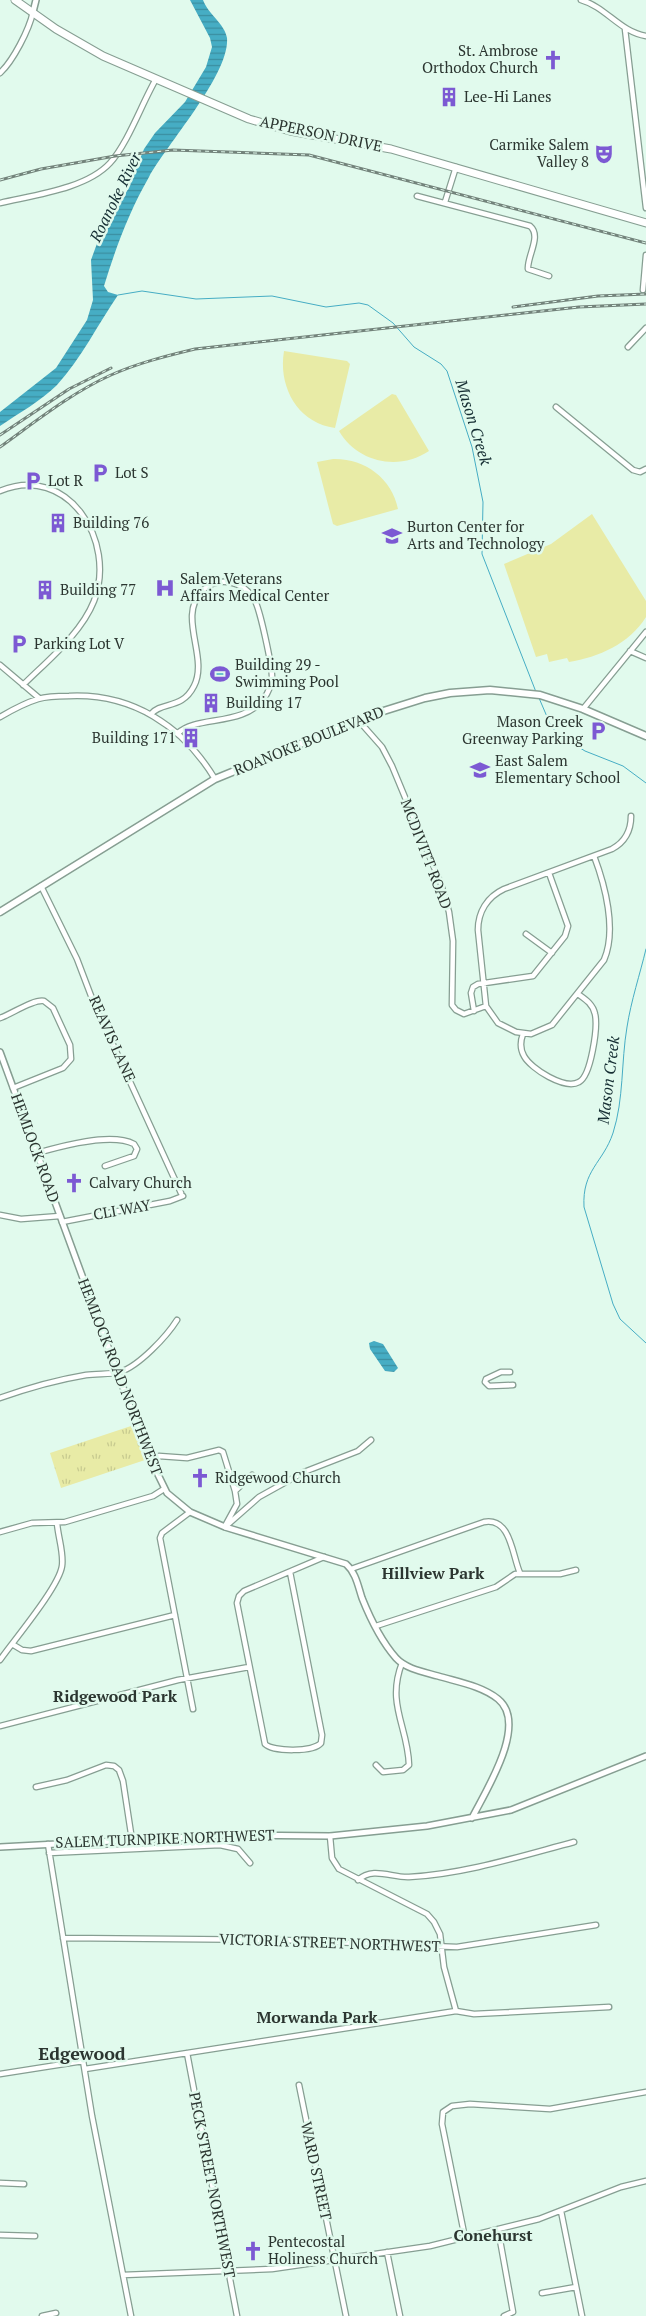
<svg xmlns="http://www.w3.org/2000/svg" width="646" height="2316" font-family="'PT Serif',serif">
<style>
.green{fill:#e8eba6}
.park{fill:url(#park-tufts)}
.water{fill:url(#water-rules)}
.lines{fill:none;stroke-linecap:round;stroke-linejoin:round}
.stream{stroke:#46adc4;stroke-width:1}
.minor-casing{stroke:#869e92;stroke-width:7}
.tertiary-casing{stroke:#869e92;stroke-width:8}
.secondary-casing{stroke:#869e92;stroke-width:9}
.primary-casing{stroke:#869e92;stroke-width:9}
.minor{stroke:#fff;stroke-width:4.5}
.tertiary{stroke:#fff;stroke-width:5}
.secondary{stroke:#fff;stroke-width:6}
.primary{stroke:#fff;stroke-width:7}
.rail-casing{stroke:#73837b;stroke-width:3}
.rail{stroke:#e1faed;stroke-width:1;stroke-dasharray:4;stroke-linecap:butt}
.labels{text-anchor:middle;stroke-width:5;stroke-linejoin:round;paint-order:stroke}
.poi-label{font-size:15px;fill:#2b3530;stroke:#e1faed;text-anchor:start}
.street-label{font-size:15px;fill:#2b3530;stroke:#e1faed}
.water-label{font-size:16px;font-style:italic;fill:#162e33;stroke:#e1faed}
.neighbourhood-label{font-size:16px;font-weight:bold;fill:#2b3530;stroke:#e1faed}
.quarter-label{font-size:18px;font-weight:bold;fill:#2b3530;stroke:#e1faed}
</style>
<defs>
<pattern id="park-tufts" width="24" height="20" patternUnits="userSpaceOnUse" patternTransform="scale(1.25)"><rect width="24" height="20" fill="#e8eba6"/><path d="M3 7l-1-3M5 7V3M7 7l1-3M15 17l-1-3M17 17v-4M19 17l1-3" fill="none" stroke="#c7ca8f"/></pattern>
<pattern id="water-rules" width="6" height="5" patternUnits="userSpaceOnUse" patternTransform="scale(1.25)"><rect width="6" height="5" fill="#46adc4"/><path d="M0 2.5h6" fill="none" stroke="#3b8ea0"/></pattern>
</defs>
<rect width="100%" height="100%" fill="#e1faed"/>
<path class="green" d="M284,351l63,10 3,3 -15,64c-38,-5 -57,-42 -51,-77z
M392,394l4,1 33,56c-30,20 -71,12 -90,-20z
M333,459c31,-1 59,19 65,50l-61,17 -4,-2 -16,-62z
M592,514l54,87v16c-17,27 -47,40 -77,45l-2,-4 -18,4 -2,-8 -11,3 -32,-93 47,-20z"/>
<path class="park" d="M134,1425l11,35 -84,28 -11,-35z"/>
<path class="water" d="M190,0h13c5,14 22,24 24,38 3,36 -60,106 -78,139 -20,35 -33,70 -45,109l4,6 10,3c-20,29 -37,64 -61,90 -16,16 -38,28 -57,41v-14l56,-44 31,-48 6,-20 -2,-40 8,-22 28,-47 17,-42 11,-16 30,-31 21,-35 6,-20 -2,-9z
M222,666l3,14 -7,2 -4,-15z
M374,1341l9,3 15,24 -4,4 -9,-1 -15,-22 -1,-6z"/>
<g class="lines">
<path class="stream" d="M118,295l24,-4 54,8 76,-3 54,11 33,-4 9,2 25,18 21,24 27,17 6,7 25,76 11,55 -1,52 54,138
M539,698l12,28 8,9 26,16 38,15 23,17
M646,949c-6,25 -15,52 -19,78 -6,35 -3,72 -14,106 -10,30 -31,37 -29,74l29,97 7,15 26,24"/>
<defs>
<path id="minor" d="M581,0c25,7 39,32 65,36
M625,29l21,179
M0,73c13,-12 29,-43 33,-61
M417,196l113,30c12,10 -3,30 -2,43l21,7
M445,202l11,-35
M0,203c34,-8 86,-14 110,-40 18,-20 32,-60 46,-84
M643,290l3,-35
M628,347l18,-19
M556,407l77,63 7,2 6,-3
M0,491c68,-28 117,50 94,110 -13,33 -47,60 -71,84
M630,651l16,7
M0,665l39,33
M583,709l63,-77
M151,714c11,-13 31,-4 43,-28 15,-29 -17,-69 8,-95 16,-16 41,-10 52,8 6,9 18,67 18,78 -1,8 -3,15 -8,21 -20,29 -67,17 -86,35
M0,717c12,-7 25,-14 38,-18 10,-3 21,-3 31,-3 63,-3 114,30 146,83
M359,721l23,26 10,19 49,118 8,28 4,29 -1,64 4,5 8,4 22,-8
M594,856c11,29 23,74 10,104l-52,65 -21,9 -15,-2 -18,-9 -12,-17 -8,-76c0,-18 9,-33 26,-41l108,-40c13,-7 19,-18 19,-33
M41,886l36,73 16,42 88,192
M526,934l26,19
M474,1011l-3,-18 2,-6 5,-3 55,-8 32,-40 3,-10 -19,-53
M0,1018c12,-4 33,-19 44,-17l9,7 17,37 1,14 -8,9 -50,20
M523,1034c-3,8 -3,15 1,22 7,13 41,34 55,26 12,-6 19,-55 16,-68 -2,-10 -10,-15 -17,-20
M37,1153c24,-7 74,-21 97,-9l3,5 -3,7 -29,10
M0,1215l21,4 39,-3
M62,1222l108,-21 13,-5
M510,1372h-9l-15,7 -1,3 4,4 24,-1
M0,1398c28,-10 56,-18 86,-23 11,-2 24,0 34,-3 19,-6 47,-36 57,-52
M149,1459l10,-3 28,2 32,-8 4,2 12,39
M190,1512l-28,21 -2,5 33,171
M225,1526l12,-22 -2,-13 17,-16
M225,1527l34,-30 45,-25 54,-21 13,-11
M0,1532l32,-9 33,-1 88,-26 11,-7
M351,1569l133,-47c27,-5 28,33 36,51
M290,1572l32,163 -1,8c-7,9 -48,9 -56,1l-28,-141 2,-7 5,-5 80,-34
M376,1626l120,-39 19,-13h45l16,-4
M12,1644l10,6 9,1 144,-36
M0,1660c14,-20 59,-73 62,-94 2,-13 -4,-29 -5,-43
M0,1726l178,-46 71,-13
M376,1765l7,7 20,-2 6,-5c-1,-38 -23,-61 -7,-102
M36,1787l31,-7 39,-15 8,1 5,4 4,11 9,59
M330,1836l2,22 7,11 88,45 7,8 6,12 4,33 12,44
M48,1844l44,272 39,200
M49,1853l171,-8 18,4 12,14
M358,1880c15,-14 34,-2 51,-3 56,-3 112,-21 165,-35
M63,1938l219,2 175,7 139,-22
M187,2053l50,263
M85,2069l371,-58 18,3 135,-7
M0,2074l83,-13
M299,2085l47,231
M0,2183l24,1
M561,2211l21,105
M498,2229l15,83 -9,4
M0,2235l35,1
M465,2238l-23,-114 1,-12 9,-6 18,-2 80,5 96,-17
M387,2252l13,64
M123,2275l149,-6 158,-23 109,-27 82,-32 25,-6
M542,2293l34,-6
M42,2316l14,-3"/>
<path id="tertiary" d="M33,12l3,-12
M0,1052l146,398 21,43 23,19 35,15 121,37c10,9 12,22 16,34 8,20 20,44 34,60 10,11 28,14 42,18 20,6 44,10 60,23 31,25 -13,93 -26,119
M0,1847l227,-12 103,1 97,-10 84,-16 135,-54"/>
<path id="secondary" d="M0,912l215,-133 159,-65 51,-16 25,-5 40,-3 50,5 43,14 63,27"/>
<path id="primary" d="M15,0l41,29 47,27 146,63 41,12 101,18 255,74"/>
</defs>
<use href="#minor" class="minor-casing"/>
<use href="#tertiary" class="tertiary-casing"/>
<use href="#secondary" class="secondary-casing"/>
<use href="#primary" class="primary-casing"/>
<use href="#minor" class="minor"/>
<use href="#tertiary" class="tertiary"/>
<use href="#secondary" class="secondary"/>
<use href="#primary" class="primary"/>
<defs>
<path id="rail" d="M0,180l41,-11 74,-13 58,-6 136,5 337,88
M513,307l85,-11 48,-2
M0,435l69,-46 42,-21
M0,447c35,-25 71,-54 111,-72 27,-12 55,-19 84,-26l384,-42 67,-3"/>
</defs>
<use href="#rail" class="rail-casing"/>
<use href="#rail" class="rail"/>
</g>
<defs>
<symbol id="church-bare" viewBox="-9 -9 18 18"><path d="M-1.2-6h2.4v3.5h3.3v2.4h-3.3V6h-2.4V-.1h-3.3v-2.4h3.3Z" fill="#7c59d3" stroke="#e1faed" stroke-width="2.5" paint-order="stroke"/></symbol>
<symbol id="building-bare" viewBox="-9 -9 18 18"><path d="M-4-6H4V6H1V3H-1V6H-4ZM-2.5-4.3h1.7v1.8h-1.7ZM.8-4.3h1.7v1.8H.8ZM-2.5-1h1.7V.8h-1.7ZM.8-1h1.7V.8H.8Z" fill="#7c59d3" stroke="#e1faed" stroke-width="2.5" paint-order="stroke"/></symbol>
<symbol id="theatre-bare" viewBox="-9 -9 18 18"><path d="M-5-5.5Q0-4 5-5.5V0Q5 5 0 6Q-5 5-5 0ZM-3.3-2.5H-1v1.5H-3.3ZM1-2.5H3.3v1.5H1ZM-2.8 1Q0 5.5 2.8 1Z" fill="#7c59d3" stroke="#e1faed" stroke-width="2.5" paint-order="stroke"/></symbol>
<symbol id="parking-bare" viewBox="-9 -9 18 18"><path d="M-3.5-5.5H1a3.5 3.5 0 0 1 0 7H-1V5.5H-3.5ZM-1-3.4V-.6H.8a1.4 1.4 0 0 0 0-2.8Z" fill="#7c59d3" stroke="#e1faed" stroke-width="2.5" paint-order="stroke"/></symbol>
<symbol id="school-bare" viewBox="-9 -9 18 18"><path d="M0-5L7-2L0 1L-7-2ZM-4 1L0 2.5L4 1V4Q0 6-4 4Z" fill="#7c59d3" stroke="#e1faed" stroke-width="2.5" paint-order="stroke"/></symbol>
<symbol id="hospital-bare" viewBox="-9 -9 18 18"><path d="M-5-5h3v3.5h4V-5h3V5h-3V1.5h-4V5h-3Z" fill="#7c59d3" stroke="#e1faed" stroke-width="2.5" paint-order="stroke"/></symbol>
<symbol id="stadium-bare" viewBox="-9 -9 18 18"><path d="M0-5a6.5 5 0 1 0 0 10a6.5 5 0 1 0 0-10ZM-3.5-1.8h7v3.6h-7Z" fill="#7c59d3" stroke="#e1faed" stroke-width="2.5" paint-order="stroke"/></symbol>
</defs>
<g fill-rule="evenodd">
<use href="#church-bare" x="539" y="46" width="28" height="28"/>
<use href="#building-bare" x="435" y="83" width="28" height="28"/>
<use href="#theatre-bare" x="590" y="140" width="28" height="28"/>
<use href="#parking-bare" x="86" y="459" width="28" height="28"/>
<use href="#parking-bare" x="19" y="467" width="28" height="28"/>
<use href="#building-bare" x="44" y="509" width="28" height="28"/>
<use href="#school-bare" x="378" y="522" width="28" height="28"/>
<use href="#hospital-bare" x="151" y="574" width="28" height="28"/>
<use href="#building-bare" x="31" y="576" width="28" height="28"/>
<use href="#parking-bare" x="5" y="630" width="28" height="28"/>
<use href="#stadium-bare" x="206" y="660" width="28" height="28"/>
<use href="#building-bare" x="197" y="689" width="28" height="28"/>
<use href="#parking-bare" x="584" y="717" width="28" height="28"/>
<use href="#building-bare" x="177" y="724" width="28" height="28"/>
<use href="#school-bare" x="466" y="756" width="28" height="28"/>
<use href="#church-bare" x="60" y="1169" width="28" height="28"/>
<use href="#church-bare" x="186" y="1464" width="28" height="28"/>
<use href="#church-bare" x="239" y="2237" width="28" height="28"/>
</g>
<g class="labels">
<g class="poi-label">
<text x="538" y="56" text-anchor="end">St. Ambrose<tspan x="538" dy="17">Orthodox Church</tspan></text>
<text x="464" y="102">Lee-Hi Lanes</text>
<text x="589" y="150" text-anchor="end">Carmike Salem<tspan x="589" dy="17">Valley 8</tspan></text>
<text x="115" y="478">Lot S</text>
<text x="48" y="486">Lot R</text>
<text x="73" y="528">Building 76</text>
<text x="407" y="532">Burton Center for<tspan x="407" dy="17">Arts and Technology</tspan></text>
<text x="180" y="584">Salem Veterans<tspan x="180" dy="17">Affairs Medical Center</tspan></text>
<text x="60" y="595">Building 77</text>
<text x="34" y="649">Parking Lot V</text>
<text x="235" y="670">Building 29 -<tspan x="235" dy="17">Swimming Pool</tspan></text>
<text x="226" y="708">Building 17</text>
<text x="583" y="727" text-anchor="end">Mason Creek<tspan x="583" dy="17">Greenway Parking</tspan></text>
<text x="176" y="743" text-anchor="end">Building 171</text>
<text x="495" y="766">East Salem<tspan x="495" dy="17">Elementary School</tspan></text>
<text x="89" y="1188">Calvary Church</text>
<text x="215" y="1483">Ridgewood Church</text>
<text x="268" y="2247">Pentecostal<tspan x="268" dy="17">Holiness Church</tspan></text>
</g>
<g class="street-label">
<text transform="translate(321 134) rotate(12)" y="5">APPERSON DRIVE</text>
<text transform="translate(309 741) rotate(-22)" y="5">ROANOKE BOULEVARD</text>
<text transform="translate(426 854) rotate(69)" y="5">MCDIVITT ROAD</text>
<text transform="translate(112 1039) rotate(66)" y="5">REAVIS LANE</text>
<text transform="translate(35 1148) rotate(70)" y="5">HEMLOCK ROAD</text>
<text transform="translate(122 1210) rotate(-10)" y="5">CLI WAY</text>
<text transform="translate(120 1377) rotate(69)" y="5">HEMLOCK ROAD NORTHWEST</text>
<text transform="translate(165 1839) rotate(-2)" y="5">SALEM TURNPIKE NORTHWEST</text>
<text transform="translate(330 1943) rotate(2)" y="5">VICTORIA STREET NORTHWEST</text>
<text transform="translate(316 2171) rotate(78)" y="5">WARD STREET</text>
<text transform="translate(212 2185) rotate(79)" y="5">PECK STREET NORTHWEST</text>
</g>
<g class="water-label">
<text transform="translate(115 197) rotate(-64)" y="6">Roanoke River</text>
<text transform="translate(474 422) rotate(73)" y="6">Mason Creek</text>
<text transform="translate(608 1080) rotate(-83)" y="6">Mason Creek</text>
</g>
<g class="neighbourhood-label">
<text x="433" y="1579">Hillview Park</text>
<text x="115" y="1702">Ridgewood Park</text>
<text x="317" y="2023">Morwanda Park</text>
<text x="493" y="2241">Conehurst</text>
</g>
<g class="quarter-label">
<text x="82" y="2060">Edgewood</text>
</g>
</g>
</svg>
